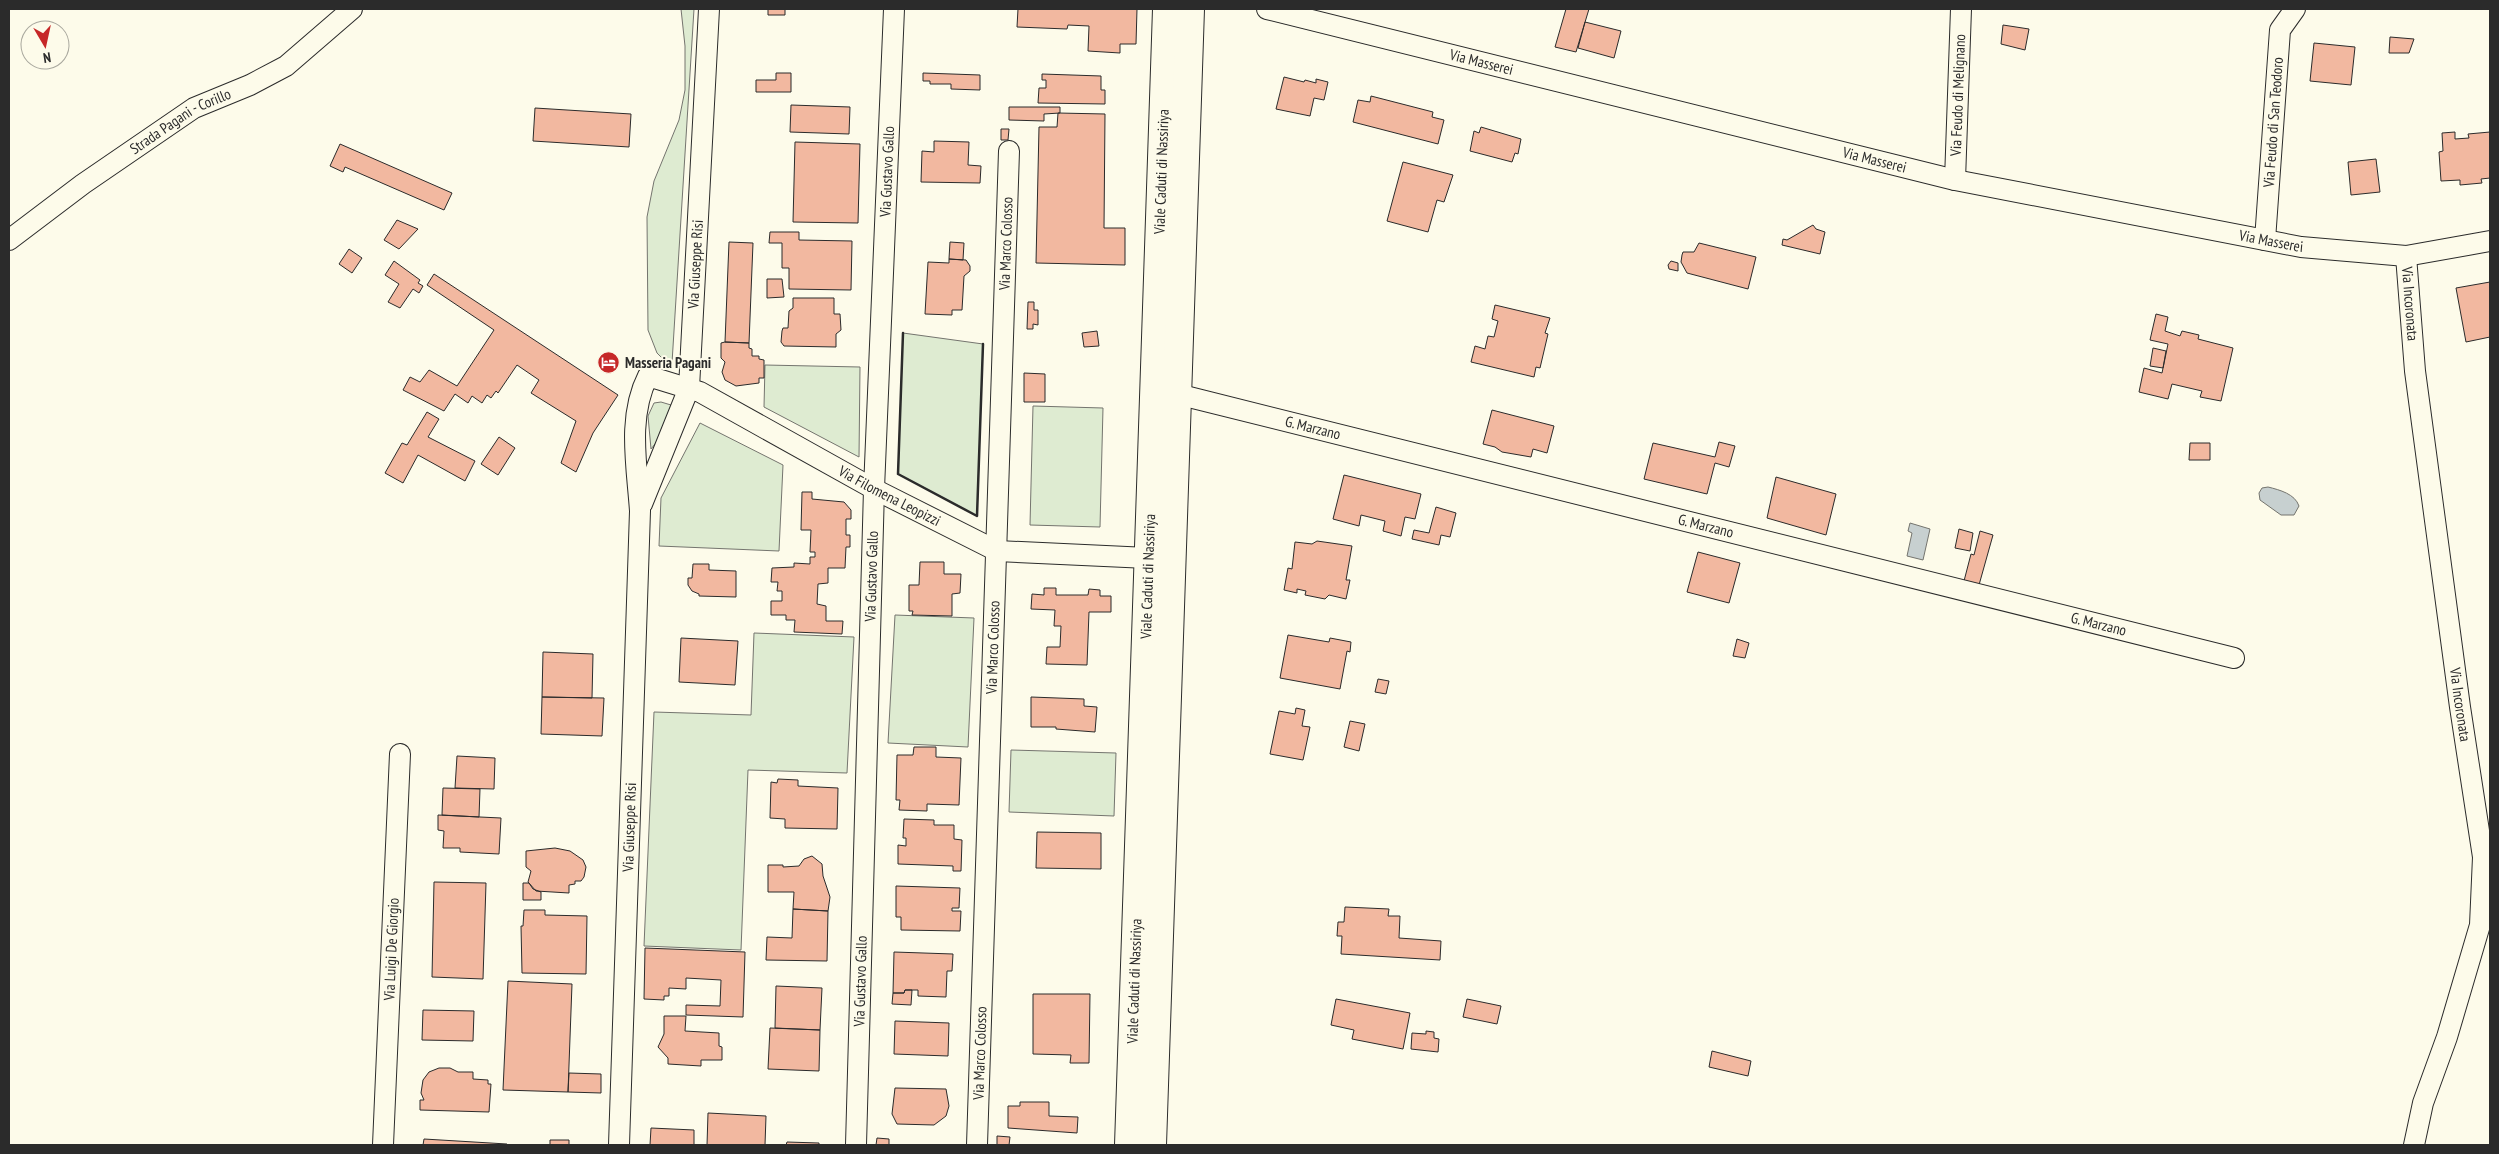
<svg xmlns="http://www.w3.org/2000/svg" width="2499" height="1154" font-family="'PT Sans Narrow',sans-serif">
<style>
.green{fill:#deebd1;stroke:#74746e}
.water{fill:#c7d0d0;stroke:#74746e}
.building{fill:#f2b8a0;stroke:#2b2b2b}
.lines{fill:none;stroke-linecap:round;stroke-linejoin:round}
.street-casing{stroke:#2b2b2b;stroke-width:22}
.secondary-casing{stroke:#2b2b2b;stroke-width:30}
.street{stroke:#fdfbea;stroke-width:20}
.secondary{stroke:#fdfbea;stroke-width:28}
.wall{stroke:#2b2b2b;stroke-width:2.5}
.labels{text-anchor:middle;stroke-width:4;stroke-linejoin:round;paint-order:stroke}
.street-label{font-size:15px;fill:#2b2b2b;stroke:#fdfbea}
.poi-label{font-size:15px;font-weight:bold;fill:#2b2b2b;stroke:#fdfbea;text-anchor:start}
</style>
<rect width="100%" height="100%" fill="#fdfbea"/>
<path class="green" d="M681,9h13l-22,354 -8,-3 -7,-7 -9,-23 -1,-113 7,-36 25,-61 6,-30v-44z
M903,333l80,11 -6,172 -79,-42z
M765,365l95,2 -1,90 -95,-50z
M661,402l10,3v4l-12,30 -8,10 -3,-33 6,-13z
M1033,406l70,2 -3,119 -70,-2z
M700,423l83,42 -4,86 -120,-5 2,-48z
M895,615l79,3 -6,129 -80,-4z
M754,633l100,4 -7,136 -99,-3 -7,180 -97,-4 10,-234 97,3z
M1011,750l105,3 -2,63 -105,-4z"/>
<path class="water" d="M2268,487c12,3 27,7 31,19l-5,9h-13l-21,-15 -1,-7 3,-5z
M1910,523l20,6 -7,31 -16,-4 5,-23 -4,-2z"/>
<path class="building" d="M768,9h17v6h-17z
M1018,9h119l-1,35h-16v9l-32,-2 1,-25 -21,-1 -1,4 -50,-2z
M1566,9h23l-13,43 -21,-5z
M1585,22l36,9 -7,27 -36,-10z
M2003,25l26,4 -4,21 -24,-6z
M2390,37l24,2 -5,14h-20z
M2314,43l41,4 -4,38 -41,-4z
M776,73h15v19h-35v-12h20z
M923,73l57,2v15l-29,-1v-5h-21v-3h-7z
M1042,74l59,2v14h4v14l-67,-1 1,-15h7v-8h-4z
M1284,77l20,5 1,-2 11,3v-4l12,3 -4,18 -10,-2 -4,18 -34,-7z
M1371,96l62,16 -1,5 12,3 -6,24 -85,-22 5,-22 12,2z
M791,105l59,2 -1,27 -59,-2z
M1009,107h51v6l-16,1v7l-35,-1z
M535,108l96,6 -2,33 -96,-6z
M1058,113l47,1 -1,114h21v37l-89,-2 3,-136h18z
M1481,127l40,12 -3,15 -3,-1 -3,9 -42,-11 4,-20 5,2z
M1001,129h8l-1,11h-7z
M2455,132v7l14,-1 -1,-4 22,-2v46l-9,1 1,4 -22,2v-5l-19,1 -2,-29 4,-1 -1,-18z
M934,141l35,1 -1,23 13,1 -1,17 -59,-1 1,-31 12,1z
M795,142l65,2 -2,79 -65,-1z
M340,144l112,49 -8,17 -99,-43 -2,5 -13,-6z
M2376,159l4,33 -29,3 -3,-33z
M1403,162l50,13 -9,27 -7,-2 -9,32 -41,-11z
M397,220l21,9 -19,20 -15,-9z
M1813,225l3,4 9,3 -5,22 -38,-9 1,-6 4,1z
M770,232h29v8l53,1 -1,49 -62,-1v-21h-7v-25h-13z
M729,242l24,1 -4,100 -24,-1z
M950,242l14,1 -1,17 -14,-1z
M1699,243l57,14 -8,32 -61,-16 -6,-11 1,-7 1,-3h11z
M349,249l13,9 -10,15 -13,-9z
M949,259l17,1 4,6v5l-6,5 -2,34h-10v5l-27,-1 3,-52 21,1z
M394,261l26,19 -2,3 5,3 -4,7 -6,-4 -13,19 -12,-6 11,-18 -14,-9z
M1671,261l7,2v8l-9,-2 -1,-4z
M434,274l184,121 -25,38 -17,39 -15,-9 15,-42 -45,-28 8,-13 -22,-15 -19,28 -2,-2 -5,7 -4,-3 -5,8 -10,-7 -4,7 -13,-9 -11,17 -41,-21 7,-13 10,5 9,-12 28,16 37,-56 -67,-45z
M767,279h15l2,18 -17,1z
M2490,282v55l-24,5 -10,-54z
M793,298h41v16h6l1,16 -5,4v13l-52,-1 -3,-4 1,-11 1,-3h5l1,-17 4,-3z
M1028,302h6v8h4v15l-5,-1v5h-6z
M1495,305l55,13 -5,15 3,1 -8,34 -4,-1 -2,10 -63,-15 4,-16 10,3 3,-13 6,1 4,-16 -6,-2z
M2156,314l12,3 -3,14 15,5 2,-5 17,4 -1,4 35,9 -12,53 -21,-4 2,-6 -30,-7 -4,15 -29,-7 5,-24 18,5 6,-29 -18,-4z
M1097,331l2,15 -15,1 -2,-14z
M725,342l24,1v5l3,1v7h7v3l5,1v18h-5v5l-23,3 -11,-6 -3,-8 3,-10 -4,-4v-15z
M2153,348l13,3 -3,17 -13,-2z
M1024,373l21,1v28h-21z
M1492,410l62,16 -7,27 -14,-4 -2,8 -29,-5 -7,-5 -12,-3z
M427,412l12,7 -11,18 47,24 -10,20 -47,-26 -15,28 -18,-10 17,-30 5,2z
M499,437l16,11 -17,27 -17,-11z
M1719,442l16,4 -6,21 -14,-4 -8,31 -63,-15 9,-36 62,14z
M2190,443h20v17h-21z
M1344,475l77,19 -6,25 -10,-2 -4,19 -18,-5 2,-10 -24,-6 -2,11 -26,-7z
M1776,477l60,17 -10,41 -59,-17z
M802,492h10v7l32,3 7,8v9h-5v16h4v12h-4l-1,21h-17v15l-10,1 -1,20 9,2v15h17l-1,13 -48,-2 1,-12h-9v-5h-15v-14h11v-10h-5l1,-9h-7l1,-14 22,-1v-4l16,1v-7h5v-5h-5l1,-22h-10z
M1436,507l20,6 -6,24 -9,-2 -2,10 -27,-6 2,-9 15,3z
M1959,529l14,4 -3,18 -15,-3z
M1980,531l13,4 -14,50 -15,-4 7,-27 3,1z
M1317,541l35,5 -6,34h4l-4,19 -17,-4 -4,4 -20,-4 1,-4 -9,-2v4l-13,-3 4,-22 4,1 3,-27 17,2z
M1698,552l42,11 -11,40 -42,-11z
M920,562h24v12h17l-1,19 -8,1v22l-40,-1 1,-4h-4v-26h10z
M693,564h16v6l27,1v26l-37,-1v-2l-7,-3 -4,-6v-7h4z
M1044,588h12v7h32l1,-6 11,1v6h11v16h-22l-2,53 -41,-1 1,-17h13l1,-21h-7l1,-16 -24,-1 1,-15 12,1z
M1288,635l41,7 1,-4 21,4 -1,10 -3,-1 -7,38 -60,-11z
M681,638l57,3 -3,44 -56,-3z
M1737,639l12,4 -4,15 -12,-2z
M543,652l50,2 -1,44 -50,-1z
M1378,679l11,2 -3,13 -11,-2z
M542,697l62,1 -2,38 -61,-2z
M1031,697l53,2v7l13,1 -2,25 -39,-3v-2h-25z
M1296,708l9,2 -3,16 8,1 -7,33 -33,-6 9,-43 16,3z
M1350,721l15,3 -6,27 -15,-4z
M914,747h22v10l25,1 -2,47 -32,-1v7l-28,-1 1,-10h-4l1,-45h16z
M457,756l38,2 -1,31 -39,-1z
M778,779l20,1v6l40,2 -1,41 -52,-1v-9l-15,-1 1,-36 6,1z
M443,788l37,1 -1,28 -37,-2z
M438,815l63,3 -2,36 -39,-2v-4h-17l1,-17 -6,-1z
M904,819l30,1v5h20v14l8,1 -1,31h-8v-5l-55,-2v-19l8,1v-8h-3z
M1037,832l64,1v36l-65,-1z
M555,848l15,3 13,9 3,7 -2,10 -3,4h-6v3l-6,1v8l-33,-2 -8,-9 3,-11 -5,-4v-16z
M812,856l10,8 1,12 7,21 -2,14 -35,-2 1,-17h-26v-27h15v2l16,-1 5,-7z
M434,882l52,1 -3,96 -51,-2z
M523,883h6l4,6 8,3v8h-18z
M896,886l64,2 -1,20h-7v3h9l-1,20 -59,-1v-13h-5z
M1345,907l44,2 -1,7h12l-1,22 42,3 -1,19 -99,-6 1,-18h-5l1,-14h6z
M793,909l35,2 -1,50 -61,-1 1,-23 25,1z
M524,910h21v5l42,1 -1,58 -64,-1 -1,-47h2z
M645,948l100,4 -2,65 -57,-2v-10l34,1 1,-26 -35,-2v11l-17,-1v8h-5v4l-20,-1z
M894,952l59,2 -1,17h-5l-1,26 -28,-1v-6h-13l-1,3h-11z
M508,981l64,3 -4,108 -65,-2z
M776,986l46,2 -2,42 -45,-2z
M905,990h7l-1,15 -19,-1 1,-11h11z
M1033,994h57l-1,69h-19l1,-8 -38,-1z
M1336,999l74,14 -7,36 -51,-10 2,-9 -23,-5z
M1467,999l34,7 -4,18 -34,-7z
M423,1010l51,1 -1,30 -51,-1z
M664,1016h22l-1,15 34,2v13l3,1v13h-21v6l-33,-2v-6l-10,-11 6,-13z
M895,1021l54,2 -1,33 -54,-2z
M770,1028l50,2 -1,41 -51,-2z
M1426,1031l8,1v6l5,1 -1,13 -27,-3 1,-16 14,1z
M1712,1051l39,10 -3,15 -39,-9z
M439,1068h11l8,4h15v7l15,1v4h3l-2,28 -69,-2v-10h4l-3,-7 2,-13 6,-8z
M569,1073l32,1v19l-33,-1z
M895,1088l51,1 3,17 -3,10 -12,9 -37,-1 -5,-10z
M1020,1102h29v14l29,1 -1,16 -69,-5v-22h12z
M708,1113l58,3 -1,29h-58z
M651,1128l43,2v15h-44z
M997,1136l13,1 -1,8h-12z
M877,1138l12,1v6h-13z
M424,1139l83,5v1h-84z
M550,1140h19v5h-19z
M787,1142l32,1v2h-33z"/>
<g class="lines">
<defs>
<g id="street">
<path id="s1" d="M1267,9l688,171 346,67 105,9 84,-15"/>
<path id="s2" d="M1955,180l6,-171"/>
<path id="s3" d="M9,240l74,-56 111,-76 56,-23 36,-19 66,-57"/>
<path id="s4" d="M2265,240l15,-210 15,-21"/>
<path id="s5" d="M2406,256l9,115 45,336 23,150 -3,68 -33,112 -24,66 -9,42"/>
<path id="s6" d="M1177,394l1057,264"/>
<path id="s7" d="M642,504l47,-116 20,-379"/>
<path id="s8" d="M383,1145l17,-391"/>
<path id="s9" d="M619,1145l21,-634c-3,-45 -13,-94 8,-135l52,16 174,97 123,62 151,7"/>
<path id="s10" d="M856,1145l18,-656 20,-480"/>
<path id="s11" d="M977,1145l32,-994"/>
</g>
<g id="secondary">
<path id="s12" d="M1129,1145l38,-1136"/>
<path d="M1152,1145l38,-1136"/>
</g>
</defs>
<use href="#street" class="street-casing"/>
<use href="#secondary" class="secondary-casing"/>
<use href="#street" class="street"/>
<use href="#secondary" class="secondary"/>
<path class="wall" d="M903,333l-5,141 79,42 6,-172"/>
</g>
<defs>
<symbol id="hotel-disc" viewBox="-11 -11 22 22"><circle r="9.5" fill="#c62828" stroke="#fdfbea"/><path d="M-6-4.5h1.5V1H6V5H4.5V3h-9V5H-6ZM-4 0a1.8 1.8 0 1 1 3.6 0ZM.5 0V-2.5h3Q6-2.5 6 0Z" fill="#fff"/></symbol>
</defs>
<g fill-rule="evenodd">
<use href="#hotel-disc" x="596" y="350" width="25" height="25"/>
</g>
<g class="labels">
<g class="street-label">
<text dy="5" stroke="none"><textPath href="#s1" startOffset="221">Via Masserei</textPath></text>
<text dy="5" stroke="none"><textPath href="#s2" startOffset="85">Via Feudo di Melignano</textPath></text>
<text dy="5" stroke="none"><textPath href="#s4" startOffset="118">Via Feudo di San Teodoro</textPath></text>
<text dy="5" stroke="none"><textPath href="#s3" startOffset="209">Strada Pagani - Corillo</textPath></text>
<text dy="5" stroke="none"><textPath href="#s1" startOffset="626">Via Masserei</textPath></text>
<text dy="5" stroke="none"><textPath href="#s10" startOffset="974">Via Gustavo Gallo</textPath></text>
<text dy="5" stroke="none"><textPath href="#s12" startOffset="974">Viale Caduti di Nassiriya</textPath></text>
<text dy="5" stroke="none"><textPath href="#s1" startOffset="1031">Via Masserei</textPath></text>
<text dy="5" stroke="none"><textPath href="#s11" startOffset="902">Via Marco Colosso</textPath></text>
<text dy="5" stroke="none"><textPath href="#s7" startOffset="249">Via Giuseppe Risi</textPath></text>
<text dy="5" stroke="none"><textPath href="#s5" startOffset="48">Via Incoronata</textPath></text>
<text dy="5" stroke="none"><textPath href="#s6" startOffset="140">G. Marzano</textPath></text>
<text dy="5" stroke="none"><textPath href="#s9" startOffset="1042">Via Filomena Leopizzi</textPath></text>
<text dy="5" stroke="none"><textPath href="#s6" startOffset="545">G. Marzano</textPath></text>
<text dy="5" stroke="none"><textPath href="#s10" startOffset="569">Via Gustavo Gallo</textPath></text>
<text dy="5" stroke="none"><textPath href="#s12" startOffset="569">Viale Caduti di Nassiriya</textPath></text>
<text dy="5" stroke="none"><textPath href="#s6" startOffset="950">G. Marzano</textPath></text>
<text dy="5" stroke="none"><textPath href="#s11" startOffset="498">Via Marco Colosso</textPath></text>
<text dy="5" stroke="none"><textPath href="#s5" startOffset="452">Via Incoronata</textPath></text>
<text dy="5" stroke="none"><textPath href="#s9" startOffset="318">Via Giuseppe Risi</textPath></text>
<text dy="5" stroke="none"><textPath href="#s8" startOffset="196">Via Luigi De Giorgio</textPath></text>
<text dy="5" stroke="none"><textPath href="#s10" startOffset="164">Via Gustavo Gallo</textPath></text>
<text dy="5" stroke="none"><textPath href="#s12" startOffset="164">Viale Caduti di Nassiriya</textPath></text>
<text dy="5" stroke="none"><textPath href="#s11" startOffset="92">Via Marco Colosso</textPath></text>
</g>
<g class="poi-label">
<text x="625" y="368">Masseria Pagani</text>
</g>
</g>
<rect width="2499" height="1154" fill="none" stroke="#2b2b2b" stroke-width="20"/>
<g transform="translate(45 45) rotate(171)"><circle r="24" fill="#fdfbea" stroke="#a9a89e"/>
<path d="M0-4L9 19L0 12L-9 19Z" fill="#c62828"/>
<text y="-8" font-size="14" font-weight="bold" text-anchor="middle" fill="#2b2b2b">N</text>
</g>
</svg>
